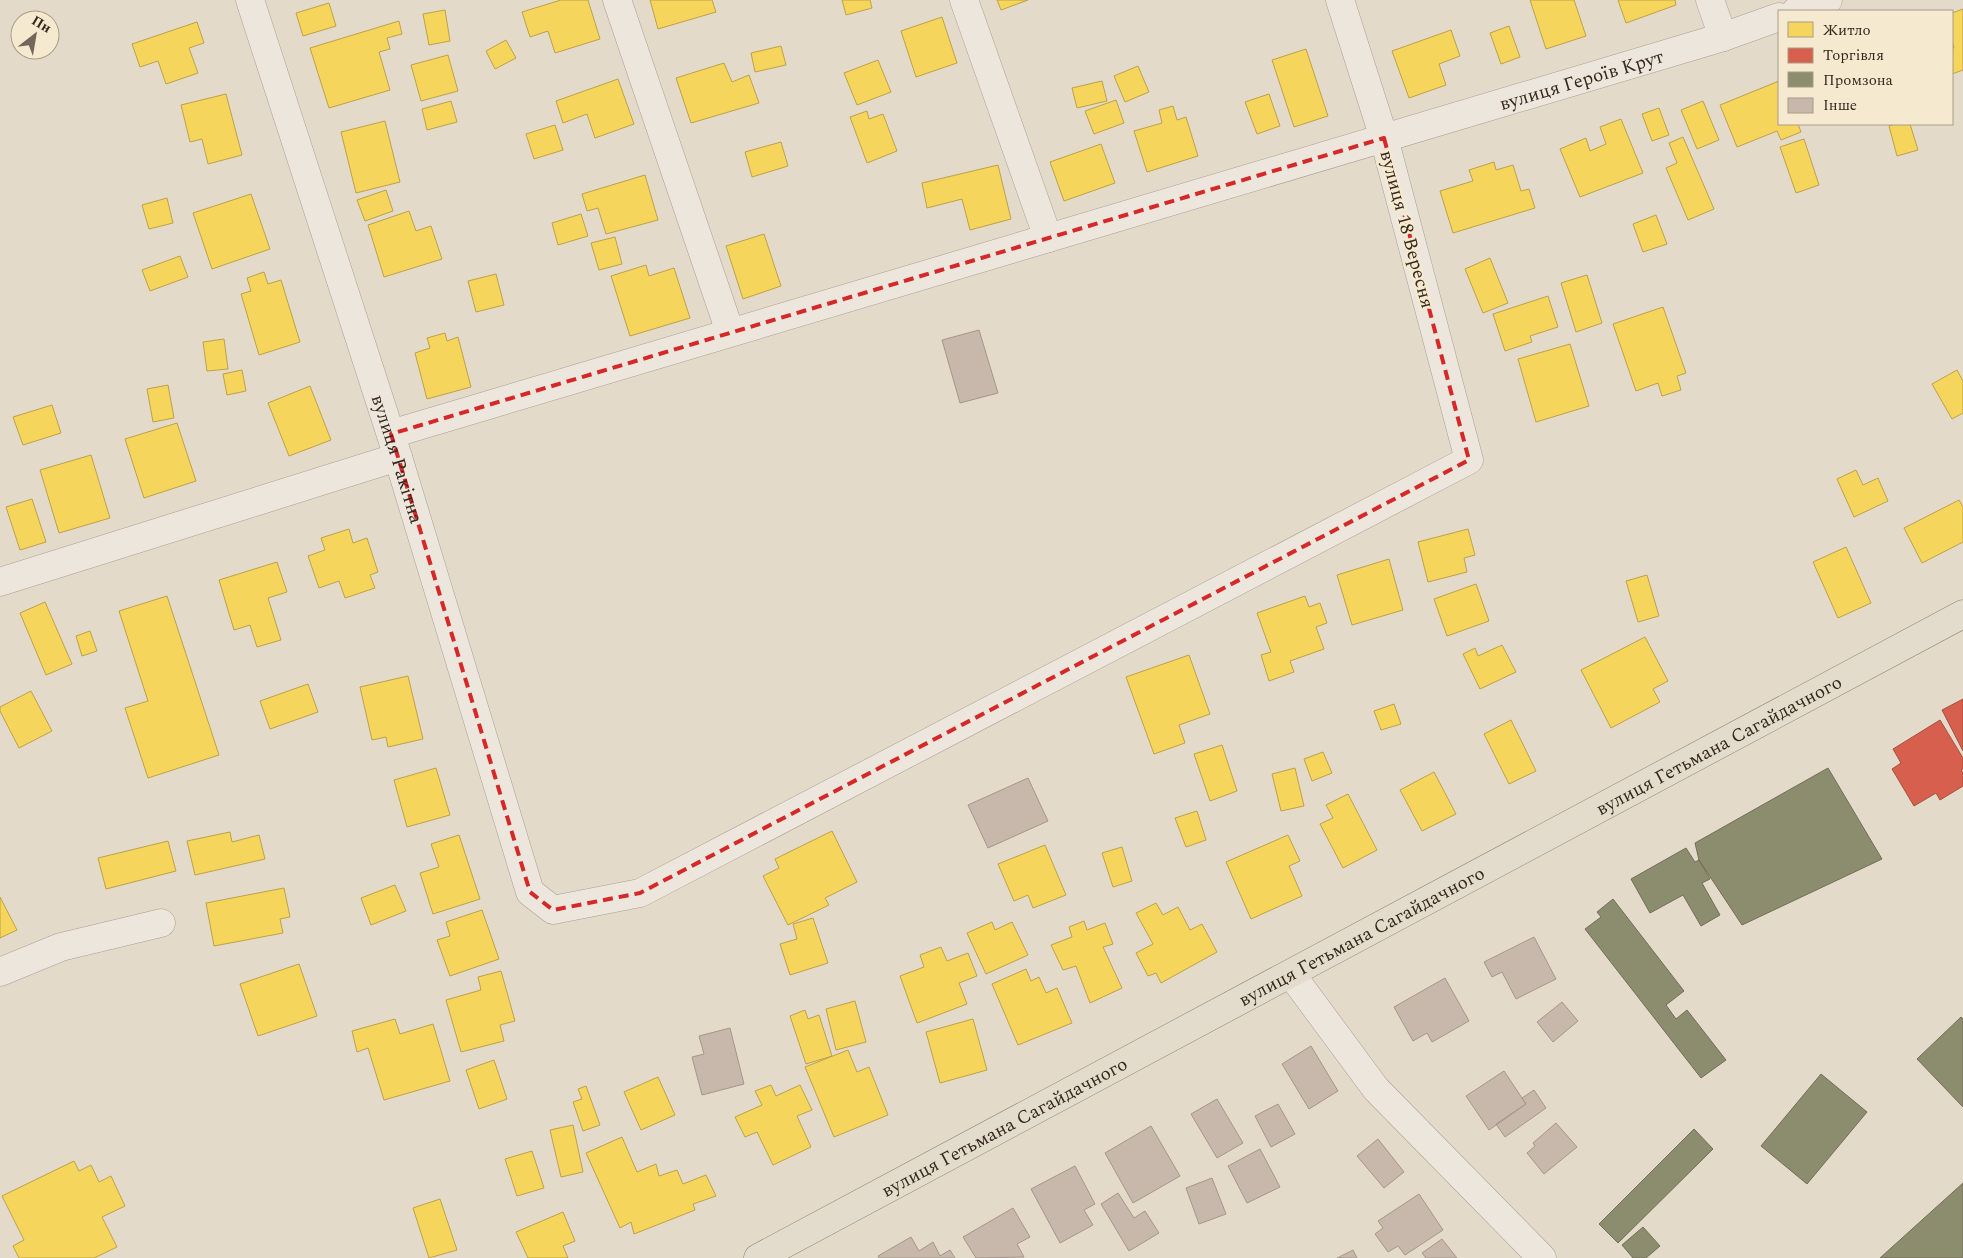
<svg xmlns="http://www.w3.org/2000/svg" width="1963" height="1258" font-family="Spectral,serif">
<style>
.homes{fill:#f6d55c;stroke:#bca149}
.shops{fill:#d6604d;stroke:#a64f3f}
.industry{fill:#8c8c6e;stroke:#726e56}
.building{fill:#c7b8ab;stroke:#a4968a}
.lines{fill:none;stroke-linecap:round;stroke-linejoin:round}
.minor-casing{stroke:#a99f94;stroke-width:29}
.major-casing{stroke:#8e857b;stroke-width:29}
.minor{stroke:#ece6dc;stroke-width:28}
.major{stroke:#e3dccd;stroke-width:28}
.marked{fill:none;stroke:#d62828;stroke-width:4;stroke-dasharray:10 6;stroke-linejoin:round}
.labels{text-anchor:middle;stroke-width:5;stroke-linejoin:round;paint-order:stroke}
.street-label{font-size:19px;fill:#36281d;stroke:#f5e9d0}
</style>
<rect width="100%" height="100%" fill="#e4daca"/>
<path class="homes" d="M561,0h27l12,39 -45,14 -7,-22 -18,6 -8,-25z
M650,0h62l4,12 -58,17z
M842,0h28l2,8 -26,7z
M997,0h31l-27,10z
M1530,0h44l12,36 -40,13z
M1618,0h57l1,5 -50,18z
M329,3l7,23 -33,10 -7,-23z
M1963,9v61l-11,4v-26h2l-2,-8v-27z
M445,10l5,31 -21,4 -6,-31z
M942,17l15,46 -41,14 -15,-46z
M399,21l3,13 -15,4 3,11 -11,3 11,38 -61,18 -19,-60z
M197,22l7,21 -15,5 9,25 -32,11 -8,-23 -18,6 -8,-23z
M1509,26l11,31 -19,7 -11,-31z
M1451,30l9,26 -21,8 7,21 -37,13 -17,-47z
M506,40l10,18 -21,11 -9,-18z
M781,46l5,19 -31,7 -4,-19z
M1306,49l22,67 -34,11 -22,-67z
M448,55l10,36 -37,10 -10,-36z
M878,60l13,32 -34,13 -13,-32z
M724,63l8,19 17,-7 10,28 -68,20 -15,-45z
M1138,66l11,26 -24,10 -11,-26z
M618,79l16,45 -39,14 -8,-24 -24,9 -7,-22z
M1102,81l5,20 -30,7 -5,-20z
M1779,81v43h19l3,8 -20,8 -4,-9 -40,16 -17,-42z
M226,94l16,61 -34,9 -6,-25 -12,3 -9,-37z
M1269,94l11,32 -23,8 -12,-32z
M1116,100l8,23 -30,11 -9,-23z
M451,101l6,21 -30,8 -5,-21z
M1703,101l16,39 -22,9 -16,-39z
M1173,106l4,14 9,-3 12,39 -51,16 -13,-41 28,-8 -3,-13z
M1659,108l10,27 -17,6 -10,-27z
M867,111l2,8 14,-5 14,37 -30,12 -17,-46z
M1621,119l22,54 -63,24 -20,-48 26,-11 4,13 16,-7 -6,-17z
M385,121l15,61 -44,11 -15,-61z
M1895,124h15l8,26 -21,6 -8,-30z
M555,125l8,25 -29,9 -8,-25z
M1683,137l31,72 -26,11 -22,-52 11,-5 -8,-20z
M1804,139l15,46 -23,8 -16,-46z
M781,142l7,24 -36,11 -7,-25z
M1101,144l14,39 -51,18 -14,-39z
M1494,162l2,8 17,-5 8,26 8,-2 6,19 -82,25 -13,-42 33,-10 -4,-11z
M998,165l13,54 -41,11 -8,-31 -35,9 -5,-25z
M645,175l13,45 -52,14 -8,-26 -11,3 -5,-17z
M386,190l7,21 -28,10 -8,-21z
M251,194l19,55 -58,20 -19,-56z
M167,198l6,25 -24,6 -7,-24z
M409,211l7,20 15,-5 11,33 -58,18 -16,-52z
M581,214l7,22 -30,9 -6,-22z
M1656,215l11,29 -24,8 -10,-28z
M764,234l17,52 -38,13 -17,-53z
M615,237l7,27 -23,6 -8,-27z
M180,256l8,21 -38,14 -8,-21z
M1490,258l18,45 -25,10 -18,-44z
M646,265l3,11 25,-8 16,50 -60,18 -19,-60z
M264,272l4,12 13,-4 19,62 -41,13 -18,-61 10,-3 -4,-13z
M496,274l8,31 -28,7 -8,-31z
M1587,275l15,48 -26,9 -15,-49z
M1548,296l10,31 -28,9 2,6 -27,9 -12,-37z
M1663,307l23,66 -9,3 4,14 -19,6 -4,-13 -22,8 -23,-67z
M445,333l2,8 11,-4 13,50 -44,12 -12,-46 15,-5 -3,-10z
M224,339l4,30 -21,2 -4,-29z
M1570,344l19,62 -53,16 -18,-63z
M242,370l4,21 -19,4 -4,-21z
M1957,370l6,11v32l-11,6 -20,-35z
M168,385l6,33 -21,4 -6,-33z
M310,386l21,54 -42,16 -21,-53z
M52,405l9,28 -38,12 -10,-28z
M177,423l19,58 -52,17 -19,-59z
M91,455l19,63 -51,15 -19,-63z
M1856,470l7,15 15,-7 10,23 -34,16 -17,-38z
M32,499l14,43 -26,8 -14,-43z
M1959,500l4,7v35l-41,21 -18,-35z
M349,529l4,14 14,-5 11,34 -8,3 5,13 -30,10 -6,-17 -20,7 -11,-32 17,-6 -4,-12z
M1468,529l7,26 -11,3 3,14 -39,10 -10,-40z
M1846,547l25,56 -33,15 -25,-56z
M1389,559l14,51 -51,15 -15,-50z
M277,562l10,30 -19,6 13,42 -24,7 -7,-22 -16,5 -15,-50z
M1647,575l12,41 -21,6 -12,-41z
M1476,584l13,37 -42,15 -13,-37z
M167,596l52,159 -71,23 -23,-70 23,-7 -29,-90z
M1305,596l4,11 11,-4 7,20 -11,4 8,22 -34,12 4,11 -25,9 -8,-26 10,-3 -14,-39z
M45,602l27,62 -26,11 -26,-62z
M90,631l7,20 -15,5 -6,-20z
M1645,637l23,44 -15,8 7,13 -49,26 -30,-58z
M1502,645l14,27 -36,17 -17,-35 12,-6 3,8z
M1189,655l21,59 -31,11 6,18 -31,11 -28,-77z
M408,676l15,63 -35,8 -2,-10 -14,3 -12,-53z
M308,684l10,28 -48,17 -10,-28z
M31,691l21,40 -33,17 -19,-37v-4z
M1394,704l7,20 -20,6 -7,-19z
M1511,720l25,51 -27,13 -25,-50z
M1222,745l15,46 -27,10 -16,-47z
M1323,752l9,21 -20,8 -8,-22z
M436,768l14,47 -43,12 -13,-47z
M1295,768l9,38 -23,5 -9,-37z
M1434,772l22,42 -34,17 -22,-41z
M1348,794l29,56 -34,18 -23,-44 13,-6 -7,-13z
M1197,811l9,29 -20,7 -11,-29z
M832,831l25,51 -32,16 4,7 -41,20 -25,-49 16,-8 -4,-9z
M230,832l2,10 27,-7 6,24 -70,16 -8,-34z
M459,835l21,64 -47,15 -13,-41 19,-6 -8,-23z
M1288,835l12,26 -11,5 13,30 -51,23 -25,-57z
M168,841l8,30 -70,18 -8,-31z
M1045,845l21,50 -33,13 -5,-13 -14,6 -16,-37z
M1122,847l10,34 -19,6 -11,-34z
M395,885l11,26 -35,14 -10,-27z
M284,888l6,29 -10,2 3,14 -69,13 -8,-43z
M0,897l17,33 -17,8z
M1156,903l7,12 15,-8 12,23 12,-6 15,28 -56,31 -5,-10 -8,3 -12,-23 17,-9 -17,-31z
M482,910l17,49 -49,17 -13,-36 13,-4 -4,-14z
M813,918l15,45 -38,12 -10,-31 17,-5 -4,-15z
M1084,921l3,9 18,-7 8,21 -10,3 19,41 -32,15 -14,-37 -13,4 -12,-25 21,-8 -3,-10z
M992,922l3,8 17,-8 16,33 -42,19 -19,-41z
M941,947l6,14 21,-8 9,23 -18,7 8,21 -50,19 -17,-47 24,-9 -4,-12z
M299,964l18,52 -59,20 -18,-52z
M1026,969l5,12 8,-4 7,16 11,-5 15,35 -54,22 -26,-61z
M501,971l14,50 -15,4 4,16 -43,11 -15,-52 35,-10 -3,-13z
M855,1001l11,41 -30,8 -10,-41z
M805,1010l3,9 11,-4 13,41 -26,8 -16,-48z
M395,1019l5,15 33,-10 17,57 -66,19 -16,-52 -11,4 -5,-21z
M973,1019l14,51 -47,13 -14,-51z
M848,1050l9,22 12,-5 19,48 -54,22 -29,-70z
M494,1060l13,39 -28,10 -13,-39z
M658,1077l17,38 -34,15 -17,-38z
M771,1085l5,11 24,-11 12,25 -15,6 14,31 -38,18 -16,-33 -12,5 -10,-20 27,-12 -7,-14z
M586,1086l14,39 -17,6 -10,-29 9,-3 -4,-10z
M573,1125l10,47 -22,5 -11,-47z
M622,1137l15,35 19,-8 3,12 18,-6 6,14 23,-9 10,21 -23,8 2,6 -61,24 -3,-12 -11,6 -34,-75z
M532,1151l12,37 -27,8 -12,-37z
M74,1161l5,10 12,-6 8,17 12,-6 14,30 -23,11 15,30 -23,11h-75l-6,-12 11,-6 -22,-44z
M440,1199l17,51 -28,8 -16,-50z
M563,1212l12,29 -12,5 5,12h-40l-12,-26z"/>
<path class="shops" d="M1963,699v52l-21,-41z
M1940,720l23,38v11l-2,1 2,3v13l-23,14 -4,-7 -22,13 -22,-37 9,-6 -8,-14z"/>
<path class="industry" d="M1828,768l54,91 -140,66 -43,-65 -4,-17z
M1686,848l9,14 4,-2 11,19 -8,4 18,32 -19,11 -18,-31 -33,18 -19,-34z
M1613,899l71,92 -18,14 10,14 11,-9 39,50 -25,18 -116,-149 16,-12 -4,-5z
M1961,1017l2,2v88l-46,-48z
M1821,1074l46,38 -60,72 -46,-38z
M1694,1129l19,20 -95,94 -19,-19z
M1963,1183v75h-83z
M1643,1227l17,19 -14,12h-13l-11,-13z"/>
<path class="building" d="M979,330l19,63 -38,10 -18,-63z
M1028,778l20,43 -60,27 -20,-43z
M1534,937l22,42 -40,20 -14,-27 -10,5 -8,-15z
M1445,978l24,43 -37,21 -5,-9 -14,8 -19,-34z
M1562,1002l16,19 -25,21 -16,-20z
M730,1028l14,56 -42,11 -10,-38 12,-3 -5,-18z
M1311,1046l27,45 -29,18 -27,-45z
M1504,1071l22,33 -37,26 -23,-34z
M1534,1090l12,18 -41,29 -9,-13 30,-20 -4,-6z
M1217,1099l26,44 -26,15 -26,-44z
M1278,1104l17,30 -24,13 -16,-31z
M1556,1123l21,24 -33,27 -17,-21 8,-7 -2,-3z
M1151,1126l29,50 -47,27 -28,-50z
M1378,1139l26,33 -20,16 -27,-32z
M1260,1149l20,38 -33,16 -19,-37z
M1075,1166l20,38 -11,6 9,15 -33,18 -29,-54z
M1212,1178l14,36 -27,10 -13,-36z
M1118,1193l16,25 11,-7 14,22 -30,18 -28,-47z
M1419,1194l24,36 -38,25 -7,-9 -10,6 -13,-18 8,-6 -5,-7z
M1013,1208l17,29 -13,7 7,13 -48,1 -13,-21z
M911,1237l8,14 14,-9 7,14 10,-6 5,8h-76l-1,-2z
M1442,1239l15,19h-31l-4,-5z
M1353,1250l4,8h-20z"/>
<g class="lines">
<defs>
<g id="minor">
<path id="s1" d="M250,0l148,457 132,435 23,18 87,-17 829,-433 -85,-322 -44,-138"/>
<path d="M617,0l113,332"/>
<path d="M964,0l84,238"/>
<path d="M1710,0l13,37"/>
<path d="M1796,11l32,-11"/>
<path id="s2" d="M391,434l1332,-397 56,-20"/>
<path d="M0,582l398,-125"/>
<path d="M0,972l61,-25 100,-24"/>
<path d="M1291,974l85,115 166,169"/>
</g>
<g id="major">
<path id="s3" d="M758,1258l1205,-644"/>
</g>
</defs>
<use href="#minor" class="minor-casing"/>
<use href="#major" class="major-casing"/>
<use href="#minor" class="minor"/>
<use href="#major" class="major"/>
</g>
<path class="marked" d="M1384,138l85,322 -829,433 -87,17 -23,-18 -139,-458z"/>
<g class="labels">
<g class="street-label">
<text dy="7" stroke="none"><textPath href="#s2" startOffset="1242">вулиця Героїв Крут</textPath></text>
<text transform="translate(1408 229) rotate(75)" y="7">вулиця 18 Вересня</text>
<text dy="7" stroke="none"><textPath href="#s1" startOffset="482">вулиця Ракітна</textPath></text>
<text dy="7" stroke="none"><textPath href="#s3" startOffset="1089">вулиця Гетьмана Сагайдачного</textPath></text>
<text dy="7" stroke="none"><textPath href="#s3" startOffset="684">вулиця Гетьмана Сагайдачного</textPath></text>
<text dy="7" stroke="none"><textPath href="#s3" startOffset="279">вулиця Гетьмана Сагайдачного</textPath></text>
</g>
</g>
<rect x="1778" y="10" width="175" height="115" fill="#f5e9d0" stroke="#a99c88"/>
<rect x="1788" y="22" width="25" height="15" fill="#f6d55c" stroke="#a99c88"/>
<text x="1823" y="35" font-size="15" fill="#36281d">Житло</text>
<rect x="1788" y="48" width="25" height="15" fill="#d6604d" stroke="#a99c88"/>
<text x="1823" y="60" font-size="15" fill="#36281d">Торгівля</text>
<rect x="1788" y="72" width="25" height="15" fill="#8c8c6e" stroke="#a99c88"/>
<text x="1823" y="85" font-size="15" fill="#36281d">Промзона</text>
<rect x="1788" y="98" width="25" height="15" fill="#c7b8ab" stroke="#a99c88"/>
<text x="1823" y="110" font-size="15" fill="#36281d">Інше</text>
<g transform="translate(35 35) rotate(31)"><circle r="24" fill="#f5e9d0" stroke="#a99c88"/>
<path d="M0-4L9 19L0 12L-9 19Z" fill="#73665a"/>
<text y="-8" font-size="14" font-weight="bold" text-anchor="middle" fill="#36281d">Пн</text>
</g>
</svg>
